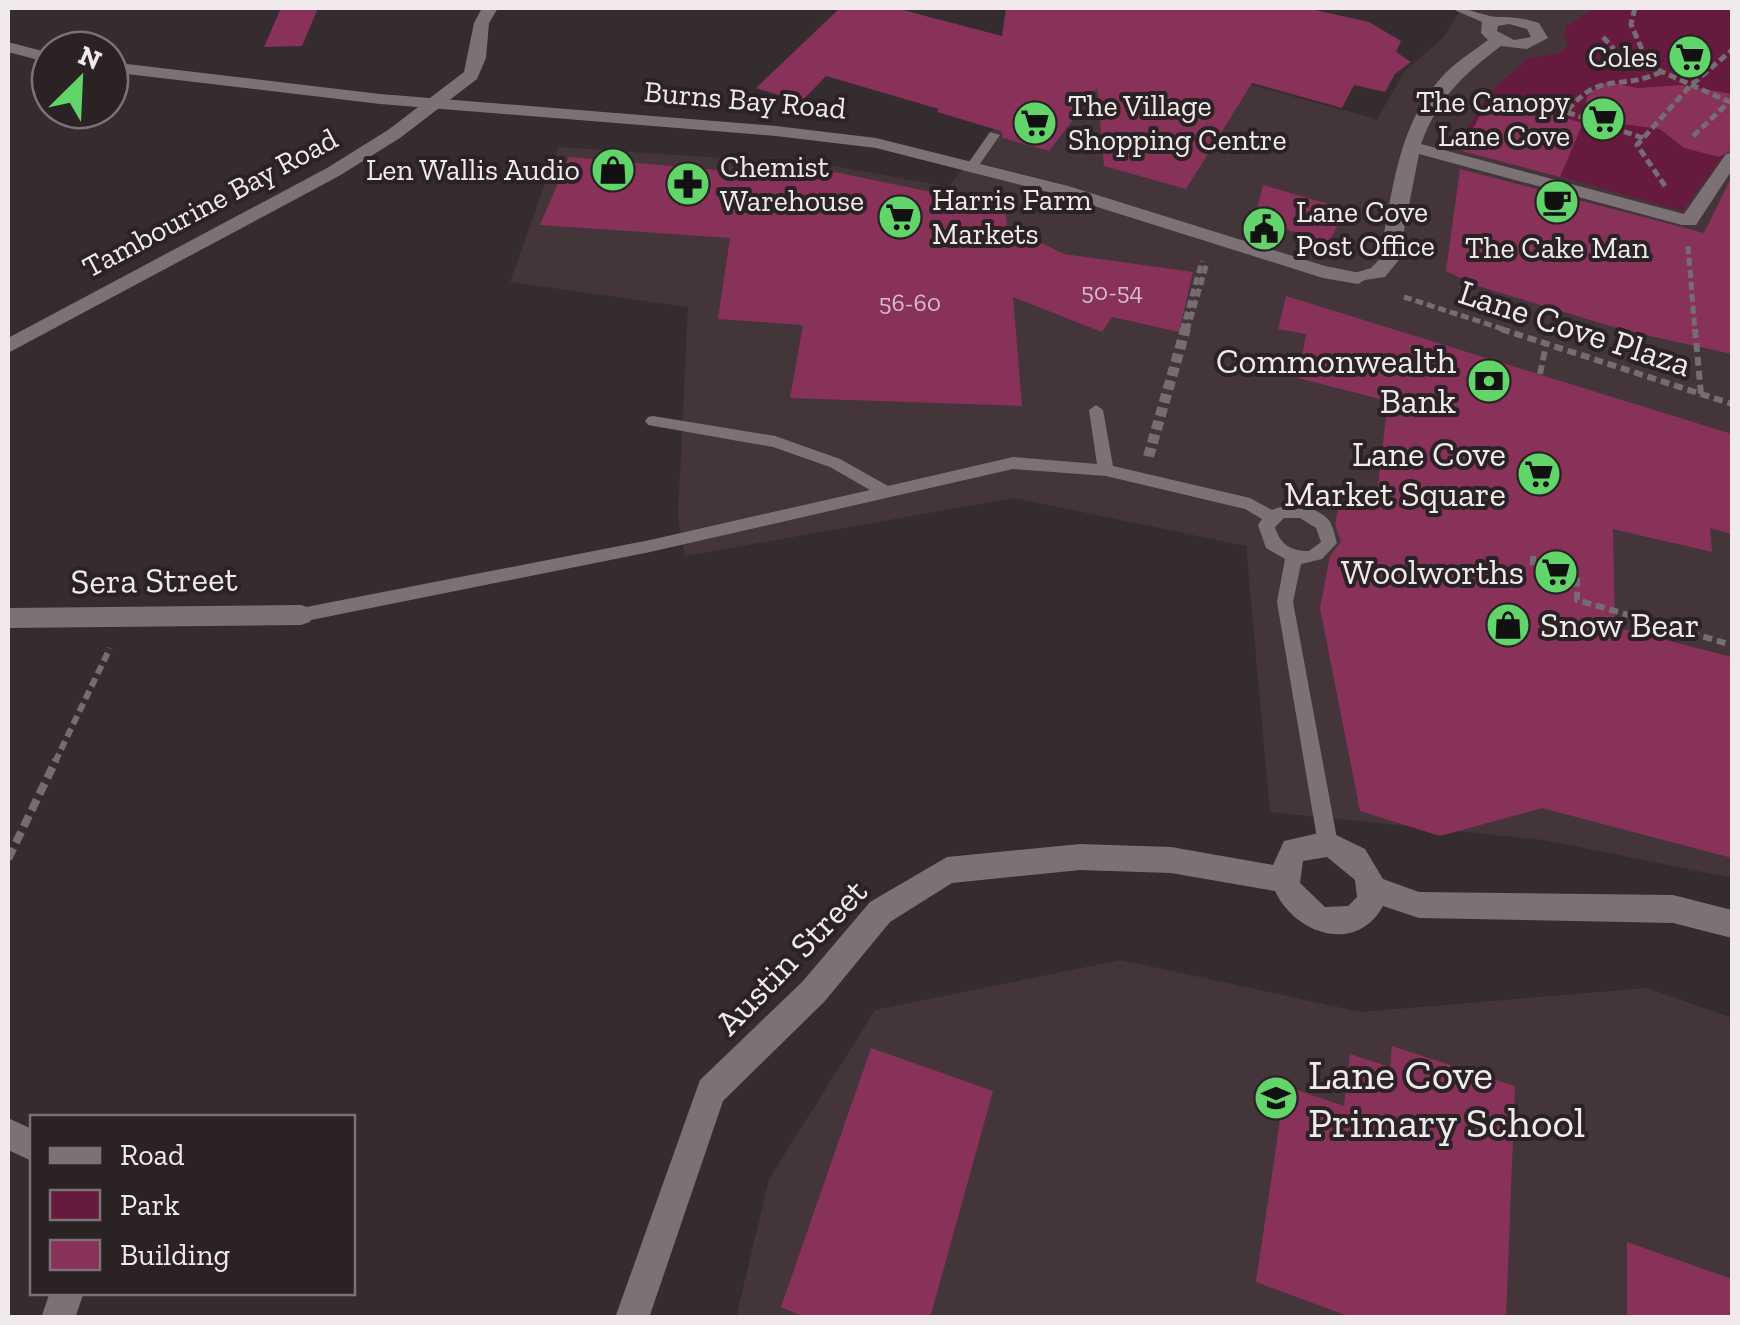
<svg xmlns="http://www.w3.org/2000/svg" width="1740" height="1325" font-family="'Zilla Slab',serif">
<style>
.built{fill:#44353b}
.green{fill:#651a3e}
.building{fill:#883259}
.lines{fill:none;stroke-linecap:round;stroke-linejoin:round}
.path-far2{stroke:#756d70;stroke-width:5;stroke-dasharray:8 4;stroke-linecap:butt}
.path-far1{stroke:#756d70;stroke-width:6;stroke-dasharray:9 5;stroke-linecap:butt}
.path{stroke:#756d70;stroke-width:8;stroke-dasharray:12 6;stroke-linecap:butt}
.service{fill:#7c7275;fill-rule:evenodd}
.minor{fill:#7c7275;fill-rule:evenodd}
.tertiary{fill:#7c7275;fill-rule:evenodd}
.labels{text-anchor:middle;stroke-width:8;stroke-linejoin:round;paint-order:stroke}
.far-number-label{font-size:25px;fill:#d6bcc7}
.far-poi-label{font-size:30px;fill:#f0eaec;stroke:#2b2225;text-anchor:start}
.far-street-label{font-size:30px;fill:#f0eaec;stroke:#2b2225}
.street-label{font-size:35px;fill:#f0eaec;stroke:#2b2225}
.poi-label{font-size:35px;fill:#f0eaec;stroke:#2b2225;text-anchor:end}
.near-poi-label{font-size:42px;fill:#f0eaec;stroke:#2b2225;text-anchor:start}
</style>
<rect width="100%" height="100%" fill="#352c2f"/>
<path class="built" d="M1462,8h270v870l-188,-38 -274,-28 -24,-266 -232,-48 -329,58 -7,-39 10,-210 -178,-25 48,-135 270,18 121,22 116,-152 312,84 28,-48 39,-34z
M1121,960l240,52 286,-24 85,30v299l-996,1 33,-139 106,-169z"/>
<path class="green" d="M1595,8h137v137l-50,66 -225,-64 31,-53 39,-35 33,-6 8,-9 -4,-10 2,-7z"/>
<path class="building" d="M281,8h37l-16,38 -38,1z
M840,8h55l107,28 4,-28h300l63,14 32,19 -5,11 15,10 -16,12 -10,18 -31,-7 -12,23 -90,-25 -66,106 -82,-23 -7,-78 -48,63 -46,-13 -2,-7 -64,-19 2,-3 -113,-33 -25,26 -45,-14z
M1608,82l30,6 43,-3 51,9v56l-13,7 -35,-9 -24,-19 -76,-10 3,-22 12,-12z
M1489,97l94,26 -23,54 -98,-26z
M569,157l259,23 1,-9 176,36 2,19 57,28 129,18 -14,60 -67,-15 -10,15 -89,-35 9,109 -232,-8 13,-73 -85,-6 12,-81 -190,-13z
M1460,169l244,64 28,-57v178l-105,-23 -149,-45 -32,-15z
M1263,185l83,24 -17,33 -75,-22z
M1286,296l446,138v100l-22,-6 2,24 -99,-23 2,98 117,30v201l-190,-50 -102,28 -80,-25 -40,-203 10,-52 11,-14 -6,-18 5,-24 35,10 13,-109 -90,-23 8,-44 -28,-5z
M1392,1046l123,40 -9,232h-153l-97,-36 29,-196 59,20 6,-52 40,13z
M871,1048l122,43 -63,227h-124l-25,-11z
M1627,1242l105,37v39h-105z"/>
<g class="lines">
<path class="path-far2" d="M1635,8l-4,16 18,42 83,37
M1603,37l11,12
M1693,136l35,-33
M1643,138l-77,-26c36,-43 52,-20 95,-40
M1665,186l-28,-41 53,-59 42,-36
M1688,246l7,85
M1404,297l105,34
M1182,331l20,-70
M1187,331l20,-68"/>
<path class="path-far1" d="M1501,329l231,75
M1695,329l6,65
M1540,374l6,-29
M1146,456l37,-127
M1151,457l37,-128
M1533,556v9l44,11v24l155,45
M55,762l55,-114"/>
<path class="path" d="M8,859l48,-99"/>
<path class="service" d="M990,132l10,3 -23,33h-8l-2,-3z
M1096,405l7,5 10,56 137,32 22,12c16,-8 42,-5 56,9 5,6 7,17 9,24l-15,16 -21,5 -8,38 45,242 -3,6 -7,3 -7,-3 -3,-6 -41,-242 8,-43 -19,-11 -8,-23 4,-6 -17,-10 -139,-33 -93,-7 -363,83 -349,70 -6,-2 -3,-5 3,-5 6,-2 349,-68 220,-50 -40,-23 -57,-20 -125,-22 -3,-4 3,-4 5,-1 122,20 65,23 48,27 125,-29 84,7 -8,-54zM1284,518h16l16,10 5,14 -12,9c-19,0 -29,-7 -34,-24z"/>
<path class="minor" d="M482,8h16l-9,15 -3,35 -9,21 -77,59 -61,38 -331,177v-15l319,-170 61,-38 76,-58 10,-49z
M1450,8c18,-1 32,8 48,9 15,0 25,1 41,6l9,15 -21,11 -26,-3c-38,29 -63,52 -80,98l263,70 42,-60 6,-1v17l-36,55h-14l-263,-71 -21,107 -13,16 -34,5v-8l20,-6 8,-8c13,-62 17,-132 61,-181 14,-16 32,-27 48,-39l-7,-7 1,-11zM1509,24l18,5 4,8 -17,3 -17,-9 1,-5z
M301,605l9,3 3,7 -3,7 -9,3 -293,3v-20z
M1328,831l37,18 18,30 36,13 254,3 59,15v28l-59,-15 -254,-5 -36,-12c-27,49 -88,28 -108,-15l-104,-18 -91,-3 -128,13 -62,39 -65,79 -102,100 -74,217h-34l85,-238 103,-99 67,-79 77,-45 133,-13 91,3 102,18 11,-24zM1327,857l28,23 2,17 -9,9 -23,1 -25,-24 3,-22z
M8,1118l24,11v32l-24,-11z
M50,1292h34l-9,26h-34z"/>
<path class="tertiary" d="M8,42l42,11v10l-42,-11z
M110,62l270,32 396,32 100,12 192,48 257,80 40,8 3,4 -10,6 -35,-6 -267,-84 -180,-46 -100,-12 -396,-32 -270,-32z"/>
</g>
<defs>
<symbol id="supermarket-disc" viewBox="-11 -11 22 22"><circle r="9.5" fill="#61d46a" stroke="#2b2225"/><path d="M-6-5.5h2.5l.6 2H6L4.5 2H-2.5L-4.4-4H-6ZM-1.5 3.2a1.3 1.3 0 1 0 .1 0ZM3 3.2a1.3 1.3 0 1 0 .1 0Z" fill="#111"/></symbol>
<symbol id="shop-disc" viewBox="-11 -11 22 22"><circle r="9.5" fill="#61d46a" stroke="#2b2225"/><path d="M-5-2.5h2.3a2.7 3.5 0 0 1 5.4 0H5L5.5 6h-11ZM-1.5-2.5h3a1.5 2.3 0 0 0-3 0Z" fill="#111"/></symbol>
<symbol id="pharmacy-disc" viewBox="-11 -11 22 22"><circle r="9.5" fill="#61d46a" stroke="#2b2225"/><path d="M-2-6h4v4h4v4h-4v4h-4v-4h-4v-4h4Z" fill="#111"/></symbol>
<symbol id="cafe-disc" viewBox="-11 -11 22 22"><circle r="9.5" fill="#61d46a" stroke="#2b2225"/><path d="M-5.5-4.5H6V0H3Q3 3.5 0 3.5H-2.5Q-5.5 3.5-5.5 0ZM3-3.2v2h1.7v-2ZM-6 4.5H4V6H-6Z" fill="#111"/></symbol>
<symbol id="civic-disc" viewBox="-11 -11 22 22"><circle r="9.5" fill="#61d46a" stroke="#2b2225"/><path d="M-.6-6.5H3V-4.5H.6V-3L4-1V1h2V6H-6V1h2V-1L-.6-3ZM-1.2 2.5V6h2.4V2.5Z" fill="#111"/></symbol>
<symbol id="bank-disc" viewBox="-11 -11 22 22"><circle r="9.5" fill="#61d46a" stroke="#2b2225"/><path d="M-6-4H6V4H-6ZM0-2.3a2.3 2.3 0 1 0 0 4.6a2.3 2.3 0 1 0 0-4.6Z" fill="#111"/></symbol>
<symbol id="school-disc" viewBox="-11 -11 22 22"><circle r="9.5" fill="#61d46a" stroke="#2b2225"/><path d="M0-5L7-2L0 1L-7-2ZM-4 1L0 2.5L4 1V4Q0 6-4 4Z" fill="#111"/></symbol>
</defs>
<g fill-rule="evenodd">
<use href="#supermarket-disc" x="1665" y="32" width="50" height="50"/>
<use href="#supermarket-disc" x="1578" y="94" width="50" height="50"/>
<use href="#supermarket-disc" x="1010" y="98" width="50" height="50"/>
<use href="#shop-disc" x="588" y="145" width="50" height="50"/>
<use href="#pharmacy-disc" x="663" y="159" width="50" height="50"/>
<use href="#cafe-disc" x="1532" y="177" width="50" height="50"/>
<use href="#supermarket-disc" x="875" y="192" width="50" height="50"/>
<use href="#civic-disc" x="1239" y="204" width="50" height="50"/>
<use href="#bank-disc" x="1464" y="356" width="50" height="50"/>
<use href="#supermarket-disc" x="1514" y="449" width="50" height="50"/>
<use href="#supermarket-disc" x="1531" y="547" width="50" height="50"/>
<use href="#shop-disc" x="1483" y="600" width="50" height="50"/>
<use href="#school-disc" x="1251" y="1073" width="50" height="50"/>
</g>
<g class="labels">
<g class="far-number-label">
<text x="1112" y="300">50-54</text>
<text x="910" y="311">56-60</text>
</g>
<g class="far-poi-label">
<text x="1658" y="67" text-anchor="end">Coles</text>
<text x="1570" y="112" text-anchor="end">The Canopy<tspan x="1570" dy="34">Lane Cove</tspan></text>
<text x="1068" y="116">The Village<tspan x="1068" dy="34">Shopping Centre</tspan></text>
<text x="720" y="177">Chemist<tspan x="720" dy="34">Warehouse</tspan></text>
<text x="580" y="180" text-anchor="end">Len Wallis Audio</text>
<text x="932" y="210">Harris Farm<tspan x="932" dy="34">Markets</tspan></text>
<text x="1296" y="222">Lane Cove<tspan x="1296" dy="34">Post Office</tspan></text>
<text x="1557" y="258" text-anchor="middle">The Cake Man</text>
</g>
<g class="far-street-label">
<text transform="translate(745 100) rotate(5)" y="10">Burns Bay Road</text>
<text transform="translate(210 203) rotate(-28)" y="10">Tambourine Bay Road</text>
</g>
<g class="street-label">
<text transform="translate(1575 328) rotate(18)" y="12">Lane Cove Plaza</text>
<text transform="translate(154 580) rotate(-1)" y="12">Sera Street</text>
<text transform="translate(791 957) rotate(-46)" y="12">Austin Street</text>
</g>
<g class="poi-label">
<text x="1456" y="373">Commonwealth<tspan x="1456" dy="40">Bank</tspan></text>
<text x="1506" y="466">Lane Cove<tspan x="1506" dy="40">Market Square</tspan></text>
<text x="1524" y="584">Woolworths</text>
<text x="1540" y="637" text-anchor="start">Snow Bear</text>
</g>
<g class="near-poi-label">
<text x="1308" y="1089">Lane Cove<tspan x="1308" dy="48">Primary School</tspan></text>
</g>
</g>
<rect width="1740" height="1325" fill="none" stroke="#f0eaec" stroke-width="20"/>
<rect x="30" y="1115" width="325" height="180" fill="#2b2225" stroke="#7a7275" stroke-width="2.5"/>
<rect x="50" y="1148" width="50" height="15" fill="#7c7275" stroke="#7a7275" stroke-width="2.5"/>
<text x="120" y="1165" font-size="30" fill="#f0eaec">Road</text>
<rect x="50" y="1190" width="50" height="30" fill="#651a3e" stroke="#7a7275" stroke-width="2.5"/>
<text x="120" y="1215" font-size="30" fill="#f0eaec">Park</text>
<rect x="50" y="1240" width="50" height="30" fill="#883259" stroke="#7a7275" stroke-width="2.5"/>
<text x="120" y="1265" font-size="30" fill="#f0eaec">Building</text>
<g transform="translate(80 80) rotate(24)"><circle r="48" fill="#2b2225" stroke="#7a7275" stroke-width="2.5"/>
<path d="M0-8L18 38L0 25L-18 38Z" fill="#61d46a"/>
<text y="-15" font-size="28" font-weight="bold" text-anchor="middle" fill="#f0eaec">N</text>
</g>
</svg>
